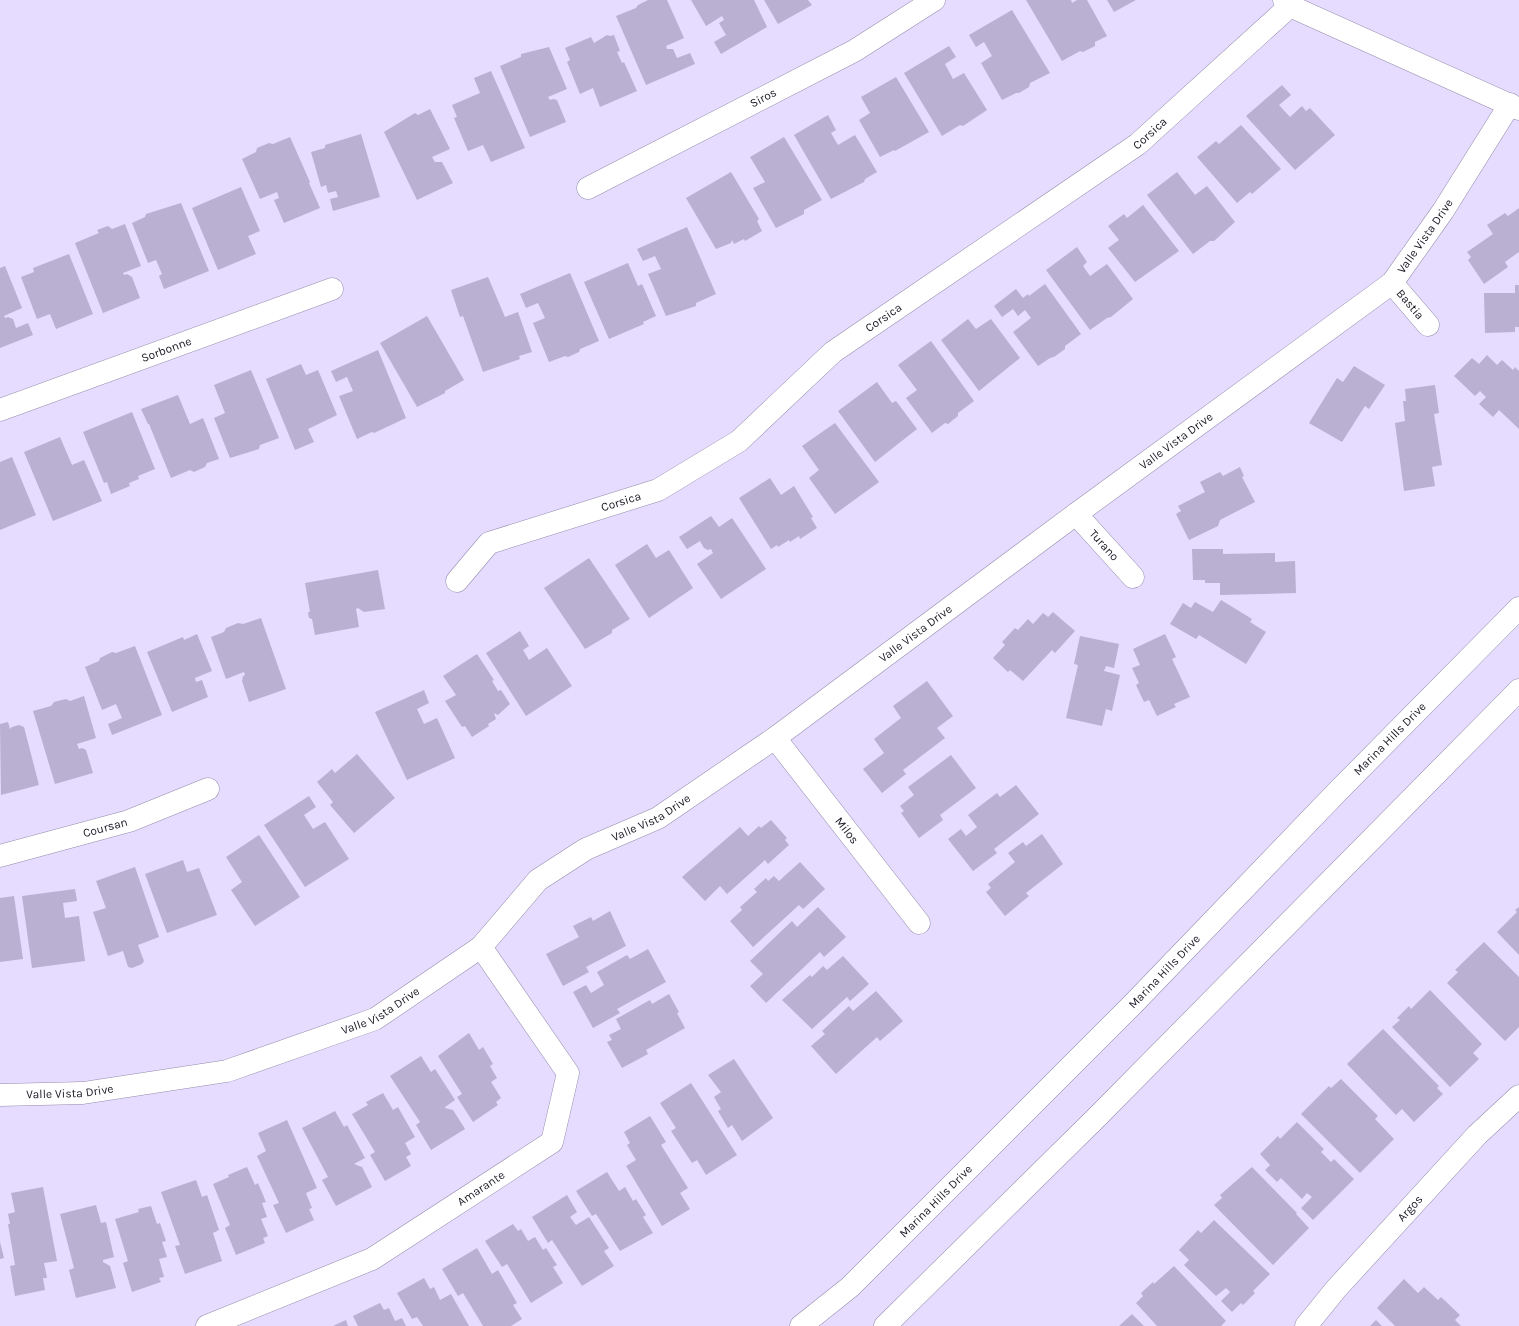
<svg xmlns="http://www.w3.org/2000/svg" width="1519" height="1326" font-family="Karla,sans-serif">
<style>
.building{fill:#b9b0d2}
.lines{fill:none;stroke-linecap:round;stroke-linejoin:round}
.minor-casing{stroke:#948cab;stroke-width:23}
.minor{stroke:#fff;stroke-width:22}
.labels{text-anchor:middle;stroke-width:3;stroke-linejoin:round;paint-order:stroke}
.street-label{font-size:12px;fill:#1b1824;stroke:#fff}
</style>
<rect width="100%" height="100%" fill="#e5dcff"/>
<path class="building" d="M648,0h19l17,38 -18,8 1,3h6l4,9 13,-5 5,11 -49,21 -30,-69 20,-8 2,-3z
M691,0h63l13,27 -46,27 -7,-12 12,-7 -7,-12 5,-3 -2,-4 -16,10z
M764,0h44l4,5 -34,19z
M1026,0h45l1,3 5,-3h10l20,36 -12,6v4l-12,6 -3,-1 -18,10z
M1107,0h29l-22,12z
M1012,10l38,63 -20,10 -1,4 -10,6h-3l-14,7 -21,-37 11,-7 -8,-14 -8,5 -7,-12z
M607,35l3,1 4,-1 6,16 -3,1 5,11 2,-1 13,29 -37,16 -7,-19 -13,6 -13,-32 3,-2 -5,-12 26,-11 3,6z
M949,46l7,11 -11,7 8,15 11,-6 23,37 -24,16 -3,-1 -18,11 -38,-63z
M549,47l18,42 -19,8 2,3 3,-1 4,1 9,22 -36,15 -30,-71 21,-9v-3z
M491,71l34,77 -34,14 -8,-17 -15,6 -14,-33 3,-1 -5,-12 28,-12 -6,-15z
M896,77l33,55 -34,19 -1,-1 -14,7 -21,-37 11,-7 -9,-16z
M1282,85l9,10 -12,10 11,12 12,-11 4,5 4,-3 25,27 -40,35 -49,-54z
M430,109l20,40 -18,8 3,5h7l11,21 -36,17 -33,-68 31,-19 3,2z
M828,115l8,15 -5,3 7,12 17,-10 22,37 -12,7 -1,3 -33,17 -37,-64z
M1241,125l40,44 -29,25 -2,-2 -13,11 -40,-46 19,-16 3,3z
M361,134l19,63 -47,14 -3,-12 8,-2 -2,-6 -8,2 -2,-8 -5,2 -10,-35 14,-4v-3z
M290,137l20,45 -1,1 11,25 -36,15 -10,-23 5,-2 -2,-6 -17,7 -18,-40 14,-7 1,-4 12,-5 4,1z
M784,137l38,63 -18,10v4l-28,14 -23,-40 12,-6 -15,-25z
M731,172l28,47 -2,2 5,10 -17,10 -1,-2 -10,5 -2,-4 -1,3 -15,6 -30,-51z
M1177,172l18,23 12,-9 28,36 -21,19h-4l-17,13 -46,-59z
M241,187l19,44 -12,5 8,18 -38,16 -26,-62z
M181,203l28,68 -45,18 -5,-13 3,-2 -6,-14 -8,3 -16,-40 13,-6 1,-3z
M1143,205l36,46 -44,31 -27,-34 11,-8 -11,-14 16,-12 3,4z
M1519,208v44l-14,10 3,5 -24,17 -16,-24 3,-3 -4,-5 26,-18 -6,-9 18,-12 3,3z
M125,224l16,42 -18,7 1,2 3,-1 5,3 8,21 -37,15 -28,-70 24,-10 -2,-3 11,-4 4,3z
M687,227l29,67 -20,9v3l-30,10 -18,-42 13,-5 -6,-13 -12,5 -6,-12z
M1077,247l10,15 -4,4 7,10 17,-12 26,35 -22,18 -4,1 -17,12 -44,-60z
M69,254l24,60 -37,15 -6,-15 -13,5 -16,-42 13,-5 -1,-4z
M628,263l10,23 4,-2 14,32 -13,6 1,2 -35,15 -25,-57z
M5,266l17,42 -18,8 1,2 3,-1 5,2 3,9 12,-5 5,12 -33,13v-80z
M570,273l29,68 -19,8 -1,3 -11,5 -3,-1 -16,6 -16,-39 12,-5 -7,-15 -12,5 -6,-14z
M488,277l17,40 13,-5 14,40 -13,4 1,3 -37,13 -20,-56 -3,1 -9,-27z
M1045,284l36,50 -16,12v3l-11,8 -4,1 -12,8 -25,-34 18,-14 -6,-8 -7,6 -5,-7 -11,8 -8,-11 22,-17 7,9 5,-4 1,2z
M1515,285h4v42h-4v5l-30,1 -1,-40h31z
M427,316l37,64 -19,11v2l-28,14 -37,-64z
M968,319l8,10 15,-10 29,39 -41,33 -38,-51z
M931,341l43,60 -16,12v3l-10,8 -3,-1 -13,10 -26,-35 11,-8 -19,-25z
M378,350l28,68 -32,15 -2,-1 -15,7 -18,-43 14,-5 -6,-14 -11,5 -5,-11z
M1487,355l10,10 5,-5 11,10 2,-3 4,4v58l-20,-19 -6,7 -14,-13 7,-7 -6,-6 -5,5 -21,-20 18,-18 7,6z
M301,364l5,11 12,-5 19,45 -29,14 6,13 -19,8 -29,-71z
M1354,366l31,19 -16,24 -4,-3 -23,36 -33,-19 28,-45 6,4z
M251,370l28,68 -19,7 -1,4 -29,9 -16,-40 11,-5 -11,-28z
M877,382l15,21 4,-2 21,28 -42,33 -37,-51z
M1435,385l4,28 -5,1 8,51 -10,2 3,19 -31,5 -9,-68 10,-2 -2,-20h3l-1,-12z
M178,395l12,29 13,-6 16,41 -12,4 -2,4 -11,5 -4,-2 -19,8 -22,-54h-1l-7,-15z
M132,412l23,57 -17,7 1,3 -10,4 1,3 -19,8 -4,-12 -3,1 -21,-51z
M835,423l44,59 -44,32 -26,-36 10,-8 -17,-24z
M60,437l12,28 12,-5 18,41 -49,20 -29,-69z
M12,457l24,58 -36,15v-68z
M1240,467l4,9 -2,1 13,25 -35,18 -2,6 -29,14 -13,-26 5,-3 -3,-5 27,-14 -5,-10 20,-10 3,4z
M770,478l11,17 13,-9 19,31 -2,1 6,10 -17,11 -1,-3 -9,6 -1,-2 -11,7 -1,-2 -6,4 -32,-51z
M711,516l8,11 13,-9 34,51 -45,30 -24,-35 16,-11 -2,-4 -3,1 -4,-2 -4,-7 -13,8 -8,-12z
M647,544l9,14 13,-8 24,38 -44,30 -34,-53z
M1192,549h31v5l52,-1v9l20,-1 1,32 -76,2v-12h-15v-3h-12z
M589,558l41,61 -18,11v3l-27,16 -41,-61z
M378,570l7,39 -21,3 -6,-4 -2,1 3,18 -44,8 -3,-16 -3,-1 -1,-6h2l-5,-29z
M1221,600l31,19 -2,3 16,10 -20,32 -47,-29 -3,4 -26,-15 13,-21 8,5 4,-6 18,10z
M1053,612l22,19 -20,22 -3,-3 -29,31 -13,-11 -2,2 -15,-14 12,-13 -3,-3 13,-14 3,2 10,-11 5,5 10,-11 5,4z
M261,618l25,71 -37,13 -7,-21 1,-5 2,-1 -1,-3 -18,7 -15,-42 13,-5 2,-4 12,-5 5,1z
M520,631l9,15 -6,4 6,10 18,-12 25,38 -46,30 -40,-63z
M197,634l15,37 -17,7 1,4 6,-2 6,17 -36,15 -25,-60 36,-15 1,3z
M1165,634l11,23 -4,2 18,38 -16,7 2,3 -19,9 -8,-16 -5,2 -8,-17 3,-2 -7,-15 8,-3 -7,-16z
M1080,636l39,8 -5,24 -8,-2 -2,5 16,4 -8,36 -6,-2 -4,17 -36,-8 12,-53 -4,-1z
M135,646l27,69 -50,20 -4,-11 14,-6 -6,-14 -14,6 -17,-43 14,-6 1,-3 12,-6 4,1z
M477,654l17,26 -2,1 6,10 3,-1 9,14 -12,11 -4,-2 2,6 -8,5 1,2 -17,11 -7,-11 -3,1 -17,-26 11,-6 -13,-19z
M927,681l26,35 -16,12 8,10 -42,32 3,4 -24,19 -19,-24 21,-16 -10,-14 27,-21 -8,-12z
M424,690l5,13 -12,6 7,15 13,-6 18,40 -48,22 -32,-68z
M84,696l12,42 -19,6 2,5 3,-1 4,2 7,23 -38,11 -22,-73 18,-5 3,-4 12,-3 4,2z
M8,722l2,7 2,-2 7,-2 5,2 15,58 -38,10 -1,-71z
M357,754l38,44 -41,35 -24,-28 3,-3 -16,-20 15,-13 3,4z
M951,755l25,33 -36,27 3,5 -24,18 -18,-25 3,-2 -4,-5 14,-11 -6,-8z
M1016,785l23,29 -45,35 3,4 -24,18 -25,-32 13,-10 5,7 11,-9 -9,-12 29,-22 3,4z
M309,796l7,11 -12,8 9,14 12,-7 24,37 -44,28 -41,-62z
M771,820l16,18 -2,2 4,5 -21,19 -3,-4 -38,34 -7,-8 -15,15 -23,-24 58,-50 8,9 11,-10 2,2z
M1042,834l21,30 -37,29 3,3 -24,20 -19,-24 5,-4 -3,-4 27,-22 -7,-9 15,-11 3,4z
M259,835l41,62 -45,29 -24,-36 11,-8 -16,-25z
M183,860l4,12 12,-4 18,47 -50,18 -22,-59z
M800,862l25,27 -22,20 -4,-4 -46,42 -23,-26 12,-11 -2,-3 17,-15 -3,-3 12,-11 2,3 6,-5 5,5z
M135,867l24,70 -21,8 6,16 -2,3 -10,4 -4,-1 -5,-16 -15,5 -15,-44 13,-4 -10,-27z
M75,889l2,12 -14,2 2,15 14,-2 6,45 -53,7 -10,-72z
M14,896l9,63 -23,3v-64z
M818,907l28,30 -22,20 -4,-5 -54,51 -16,-17 13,-12 -13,-13 42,-40 5,6z
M1519,907v48l-22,-23 20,-20 -2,-2z
M610,911l16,35 -40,21 3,5 -26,14 -17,-32 33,-17 -6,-11 18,-9 2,4z
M1484,942l35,35v50l-14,14 -58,-58 11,-11 -3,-2z
M648,949l18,33 -49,27 3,4 -27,15 -20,-36 13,-7 5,8 13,-8 -7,-13 30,-17 3,4z
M843,956l26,28 -19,17 -3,-4 -35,32 -30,-29 28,-25 2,2 11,-11 4,4z
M1430,990l52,54 -9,9 6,6 -29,28 -58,-60 8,-7 -3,-2 12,-12 2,3z
M876,991l27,30 -23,20 -3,-4 -41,37 -25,-28 14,-12 -3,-3 27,-25 4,5z
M669,994l10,18 -2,1 8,15 -39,22 2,4 -26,14 -15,-26 5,-2 -3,-5 12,-6 -5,-10 34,-19 2,4z
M1383,1029l56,57 -2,2 6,6 -29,28 -12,-13 -6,6 -49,-51z
M469,1033l10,17 4,-3 10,17 -3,2 7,12 -6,4 10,16 -5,4 2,3 -25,17 -16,-25 5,-3 -24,-38z
M421,1056l10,16 4,-3 20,31 -10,7v1l8,2 12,19 -34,21 -15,-25 4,-3 -30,-46z
M734,1059l39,59 -31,23 -10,-16 -4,3 -10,-17 3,-2 -7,-12 7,-5 -13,-17z
M1341,1079l37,37 -3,3 19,20 -34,34 -59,-59 28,-28 2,2z
M691,1083l46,72 -31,20 -9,-15 -5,3 -21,-32 5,-3 -16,-25z
M383,1093l10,17 5,-3 17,30 -10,6 6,11 -5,3 5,9 -26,15 -15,-26 5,-3 -23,-38 16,-9 -2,-3z
M335,1111l9,16 3,-2 18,33 -11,6 8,3 10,20 -36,19 -14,-26 6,-3 -26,-49z
M650,1116l16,26 -5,3 27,43 -8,5 10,16 -28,17 -36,-60 10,-6 -9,-15 3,-2 -6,-11z
M287,1120l30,68 -11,5 6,15 -3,1 5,11 -28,13 -13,-28 6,-2 -22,-47 9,-5 -8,-18z
M1297,1122l27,27 -3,3 10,10 3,-3 20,20 -41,41 -12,-12 11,-11 -5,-4 -5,6 -21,-21 -4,4 -12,-12 5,-5 -10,-11 18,-18 2,3z
M247,1167l8,18 3,-2 8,19 -4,1 5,14 -6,2 7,17 -5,2 2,5 -29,12 -11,-27 5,-3 -17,-41 16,-7 -1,-2z
M1252,1167l45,46 -1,1 13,14 -36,37 -59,-60 8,-7 -2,-3z
M607,1172l12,19 6,-4 8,14 3,-2 10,16 -3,2 10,16 -33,18 -24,-37 -4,2 -16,-25z
M196,1180l6,17 5,-2 12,35 -6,3 9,28 -37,13 -10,-28 5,-1 -19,-53z
M43,1187l14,74 -13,2 3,15h-4l2,12 -30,6 -5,-30 5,-1 -7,-41h2l-2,-10 7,-2 -4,-19z
M567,1195l10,17 -7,5 6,8 13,-8 20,31 -5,3 10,15 -32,20 -30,-46 -4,3 -16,-26z
M96,1205l5,18 5,-1 8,35 -11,3v2l7,4 6,22 -40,10 -7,-28 5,-2 -14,-54z
M151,1206l6,18 3,-1 6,18 -4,1 5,15 -8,2 5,18 -5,1 2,4 -29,10 -9,-29 5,-2 -13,-42 24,-7 -1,-3z
M1214,1220l56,54 -17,17 2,2 -12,12 -2,-2 -9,9 -11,-11 9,-9 -4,-4 -10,8 -32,-31 5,-5 -10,-10 19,-20 3,3z
M513,1224l5,7 3,-2 7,12 7,-4 8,13 3,-2 11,17 -4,2 10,16 -32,20 -24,-39 -5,3 -17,-26z
M0,1242l4,16 -4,1z
M477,1248l15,26 6,-4 19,33 -4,2 9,14 -11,7h-28l-20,-33 -5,3 -16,-27z
M1174,1266l52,55 -5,5h-64l-21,-23 7,-7 -2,-3 12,-11 1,2z
M424,1278l6,11 4,-2 6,13 11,-6 18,32h-46l-6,-9 -5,2 -15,-26z
M1404,1279l14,14 6,-6 14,13 3,-3 19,18 -5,5 6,6h-66l-18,-18z
M380,1303l4,7 5,-2 6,13 7,-3 4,8h-48l-5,-10z
M1132,1314l12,12h-25z
M346,1320l2,6h-15z
M1376,1320l6,6h-12z"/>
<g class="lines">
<defs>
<g id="minor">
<path d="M1284,0l6,6 229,103"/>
<path id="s1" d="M588,188l266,-137 80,-51"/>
<path id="s2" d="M1392,283l36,42"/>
<path id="s3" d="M0,410l332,-121"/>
<path id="s4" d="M1076,514l57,63"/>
<path id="s5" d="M457,581l32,-38 169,-53 81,-49 94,-89 305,-208 152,-138"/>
<path id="s6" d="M775,738l144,185"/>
<path id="s7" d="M0,856l129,-35 79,-32"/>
<path id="s8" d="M0,1095l83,-2 144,-22 148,-52 106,-72 57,-67 48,-31 72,-31 117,-80 301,-224 316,-231 51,-72 67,-107"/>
<path id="s9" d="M207,1326l165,-67 180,-117 16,-69 -87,-126"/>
<path id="s10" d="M801,1326l49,-39 284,-284 205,-213 180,-182"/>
<path d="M885,1326l212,-209 422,-427"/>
<path id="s11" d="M1306,1326l30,-37 141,-154 42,-39"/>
</g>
</defs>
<use href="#minor" class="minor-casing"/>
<use href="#minor" class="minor"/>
</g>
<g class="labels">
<g class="street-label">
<text dy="4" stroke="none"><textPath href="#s1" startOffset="197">Siros</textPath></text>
<text dy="4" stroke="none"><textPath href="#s5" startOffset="836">Corsica</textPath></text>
<text dy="4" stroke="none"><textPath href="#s8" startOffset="1703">Valle Vista Drive</textPath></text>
<text dy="4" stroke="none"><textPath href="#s2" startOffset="28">Bastia</textPath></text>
<text dy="4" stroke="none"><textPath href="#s5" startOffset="512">Corsica</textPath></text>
<text dy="4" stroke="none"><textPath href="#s3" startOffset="177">Sorbonne</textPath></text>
<text dy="4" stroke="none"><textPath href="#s8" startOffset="1378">Valle Vista Drive</textPath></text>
<text dy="4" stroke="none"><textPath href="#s5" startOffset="188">Corsica</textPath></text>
<text dy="4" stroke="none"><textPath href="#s4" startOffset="42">Turano</textPath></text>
<text dy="4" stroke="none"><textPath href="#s8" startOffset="1054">Valle Vista Drive</textPath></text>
<text dy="4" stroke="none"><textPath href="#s10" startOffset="832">Marina Hills Drive</textPath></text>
<text dy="4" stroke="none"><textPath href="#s8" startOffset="731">Valle Vista Drive</textPath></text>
<text dy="4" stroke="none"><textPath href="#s7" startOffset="109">Coursan</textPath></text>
<text dy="4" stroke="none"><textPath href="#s6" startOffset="117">Milos</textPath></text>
<text dy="4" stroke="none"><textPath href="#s10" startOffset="508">Marina Hills Drive</textPath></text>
<text dy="4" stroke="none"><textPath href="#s8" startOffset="394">Valle Vista Drive</textPath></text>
<text dy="4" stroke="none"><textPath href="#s8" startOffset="70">Valle Vista Drive</textPath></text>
<text dy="4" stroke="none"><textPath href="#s9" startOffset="308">Amarante</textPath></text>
<text dy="4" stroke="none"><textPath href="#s10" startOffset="184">Marina Hills Drive</textPath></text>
<text dy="4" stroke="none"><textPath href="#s11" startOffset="157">Argos</textPath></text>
</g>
</g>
</svg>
